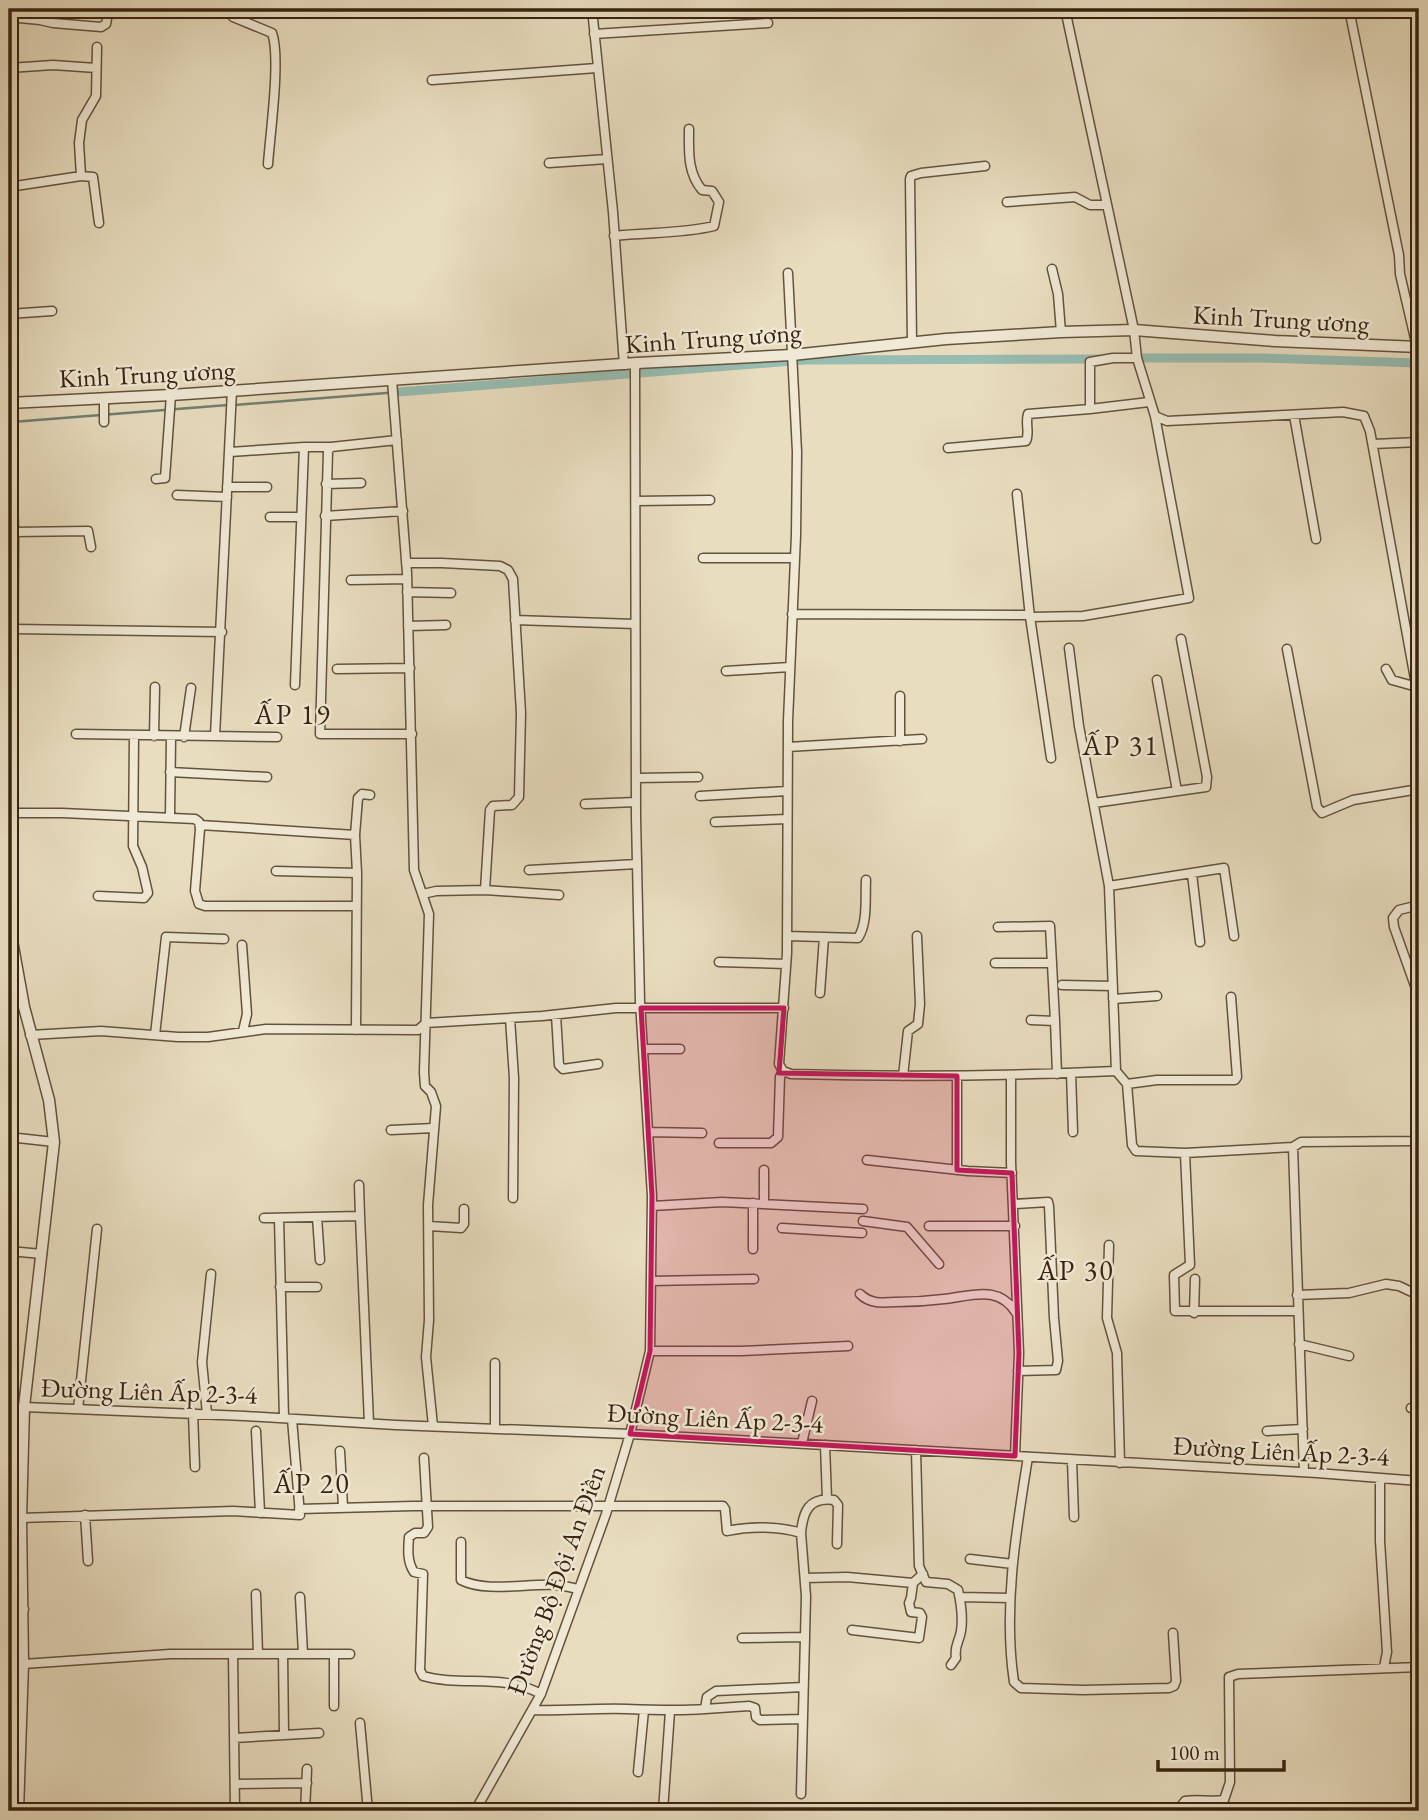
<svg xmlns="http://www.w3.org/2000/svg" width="1428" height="1820" font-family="'EB Garamond',serif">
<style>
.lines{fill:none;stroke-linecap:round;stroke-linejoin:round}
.stream{stroke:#717f72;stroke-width:2.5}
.canal{stroke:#97bcb2;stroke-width:9}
.minor-casing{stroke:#64523d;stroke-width:11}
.tertiary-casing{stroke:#64523d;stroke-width:13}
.minor{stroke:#f0e9d5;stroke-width:8}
.tertiary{stroke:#f0e9d5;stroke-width:10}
.marked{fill:#c2185b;fill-opacity:0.2;stroke:#c2185b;stroke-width:5;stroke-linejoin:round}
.labels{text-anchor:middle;stroke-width:5;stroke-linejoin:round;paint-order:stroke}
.street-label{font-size:26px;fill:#382312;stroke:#f0e9d5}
.neighbourhood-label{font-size:28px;letter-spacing:2px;fill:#382312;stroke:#f0e9d5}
</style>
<rect width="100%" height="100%" fill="#e8ddbf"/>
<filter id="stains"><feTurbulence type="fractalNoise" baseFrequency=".00286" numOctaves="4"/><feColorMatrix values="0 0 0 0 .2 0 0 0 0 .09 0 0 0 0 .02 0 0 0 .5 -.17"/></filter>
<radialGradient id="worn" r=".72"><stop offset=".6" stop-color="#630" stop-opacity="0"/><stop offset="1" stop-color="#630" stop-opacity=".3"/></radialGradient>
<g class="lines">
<path class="stream" d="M235,405l164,-13
M12,422l216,-17"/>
<path class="canal" d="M1131,358h133l155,5
M399,392l406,-32 294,-1"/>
<defs>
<path id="minor" d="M226,9l7,8 39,16c9,24 -2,102 -4,131
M592,9l21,203 11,153
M1065,9l69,321 3,28 18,58 12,5 176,-9 21,4 6,15 49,270
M1349,9l50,246 1,19 17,73
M9,17l31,3 2,-11
M40,20l13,3 48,4 5,-3 2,-11
M594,34l174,-11
M9,68l44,-3 43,3
M432,80l165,-12
M549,163l58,-4
M81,176l12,1 6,46
M9,187l72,-11 -2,-33 3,-23 14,-24 1,-49
M1007,202l68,-5 15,8h16
M614,236c33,-4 67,-2 100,-10l5,-24 -7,-11 -10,-1c-15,-18 -13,-39 -13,-61
M1052,269l6,25 3,38
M788,273l9,179 -1,83 -8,186 -1,232 -8,111 4,7 8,3c109,3 217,2 325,-3l-7,-185 -30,-160 -10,-78
M9,314l43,-3
M912,342l-2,-163 1,-3 10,-3 64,-7
M392,380l15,193 7,297 15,44 -5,158 1,14 6,6 5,14 -8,99 1,115 -3,37 7,69
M232,390l-17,346 62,1
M104,398v24
M1090,409l59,-7
M1294,415l22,124
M397,440l-66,7 -3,4 -8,283h92
M1373,444l46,-2
M948,448l78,-7c4,-8 -1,-18 2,-27l62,-5v-47l23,-4h24
M230,452l74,-5
M156,479l9,-1 6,-83
M326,484l35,-1
M227,487h40
M1017,494l13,123 21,141
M177,495l50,2
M636,501l74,-1
M325,516l78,-5
M270,517h31
M13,532l75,-1 3,16
M703,558h92
M406,563h36l58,3 8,4 5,9 8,134 -2,84 -7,8 -19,1 -3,4 -5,80 -49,1 -13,3
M351,580l56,-1
M407,592l44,1
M792,614l237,1
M1030,617l53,-1 106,-18 -34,-182
M515,620l120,4
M408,626l38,-1
M13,629l209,3
M1287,649l30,158 5,6 31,-13 66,-11
M337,669l73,-1
M1386,669l6,11 25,7
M726,671l64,-4
M1157,680l20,111
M295,685l9,-238h27
M76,734l139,2
M154,736l1,-49
M184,737l7,-49
M900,741v-45
M788,747l134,-8
M170,772l97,5
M636,778l62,-1
M700,796l87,-5
M1094,803l112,-16 1,-10 -26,-138
M585,804l51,-2
M12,813h50l133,6 4,3 1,7 -5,62 4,13 6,2h151
M170,817l1,-80
M715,822l72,-3
M200,825l155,10 2,38 -1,157
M355,835l3,-37 4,-4 8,1
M529,870l108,-6
M276,871l81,2
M1192,874l8,68
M1109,886l115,-18 10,68
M485,890l74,5
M98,896l46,2 4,-5 -6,-26 -9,-21 1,-110
M1419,905l-20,5 -6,8 1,9 25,70
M998,927l52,-1 5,95
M787,936l71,2c10,-15 7,-40 8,-58
M242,945l5,69 -4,17
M719,962l67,2
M995,963h57
M1062,985l51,1
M820,993l4,-56
M1113,999l44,-3
M556,1015l3,50 4,4 35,-5
M510,1018l4,60 -1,120
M1031,1020l24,1 2,53
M30,1035l71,-4 77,6h30l58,-8 152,1 8,-7 116,-7 74,-8h168
M155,1035l11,-98 58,2
M643,1049h37
M1116,1071l11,13 5,61 4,6 49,2
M1071,1073l2,59
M903,1076l5,-45 10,-7 2,-20 -3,-68
M1011,1076v86l8,191 -4,103
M1127,1084l30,-4h78l2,-3 -6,-80
M391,1130l43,-2
M648,1132l54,1
M9,1137l45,5
M719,1143h52l7,-6 2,-60 3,-6
M1293,1147l11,325
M867,1160l101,11 44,2
M957,1170v-94
M359,1185l1,31
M764,1204v-34
M1014,1204l34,-2 1,4 5,112 4,43 -2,9 -38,1
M652,1206l70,-4 141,7
M317,1217l3,43
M264,1218l96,-2 9,207
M279,1218l5,200
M863,1221l44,6 32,37
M429,1226l32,2 3,-4v-15
M929,1226h86
M782,1228l80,5
M1109,1245l-2,73 10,35 3,110
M753,1249v-46
M9,1251l33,3
M651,1281l103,-2
M280,1287h37
M860,1294c10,10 22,9 36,8 16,0 32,-1 48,-3 28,-3 55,-15 73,15
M1297,1295l52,-2 37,-9 13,2 17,8 3,-1
M1298,1311h-123l-1,-36 16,-10 -5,-112 108,-6 8,-5 111,-1 7,-2
M1194,1313l1,-34
M1299,1344l50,12
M650,1351h91l107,-5
M1411,1408l8,1
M78,1409l19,-180
M9,1410l15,-3 221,9 151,9 234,9 687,39 102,8
M193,1413l2,54
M207,1414l-5,-52 9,-88
M495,1428v-65
M256,1431l4,82
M1267,1431l36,-2
M802,1443l10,-42
M825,1445l2,54
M916,1450l3,116 7,16 22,2 10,6c3,13 5,28 3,41 -2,12 -7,14 -5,27l-5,7
M340,1451l3,56
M1028,1457c-12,74 -25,151 -14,225l7,6 62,2 86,-2 5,-2 2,-5 -3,-48
M424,1458l4,69 -4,6h-9l-6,4c-1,12 -2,25 5,35l9,2 -3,96 3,6c39,11 80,-3 118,18
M1072,1460l2,57
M1380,1478v63l7,111 -3,15
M299,1509l114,-3h310l2,3 2,22c23,-5 52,-5 74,2l5,63 -1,41 -63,1
M9,1515l12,3 212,-7 67,4 -8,-96
M85,1515l3,46
M801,1533c2,-22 8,-36 33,-33l4,5 -1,39
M461,1542v38c25,13 67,3 95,5 7,0 15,3 22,4
M970,1559l43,5
M805,1578l42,-1 66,6
M256,1594l2,60
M300,1597l3,57
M960,1597l50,1
M9,1609h15
M852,1630l67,8 3,-21 -2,-4 -9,-1 -2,-9 2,-5 2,-15 10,-9
M233,1654l2,157
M283,1654l1,81
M334,1654v52
M23,1664l147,-10h180
M9,1678l14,-1
M705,1709l44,-3 6,2 1,9 4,3 42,-1
M532,1710c32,1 63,-2 95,-1 26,1 52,2 78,0l2,-12 9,-6 87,-4
M360,1723l8,88
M234,1738l85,-5
M638,1772l6,-62
M235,1784l72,-1
M801,1794l4,-157
M87,1811l103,-2
M305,1811l2,-42
M475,1811l66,-117 65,-180 24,-80 20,-83 2,-155 -12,-194 -4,-185 -1,-448 2,-6
M663,1811l7,-100
M1153,1811l26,-2 6,-8c13,-2 26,1 39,-1l6,-18 -1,-105 9,-3 181,-7"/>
<path id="tertiary" d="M9,403l4,129 -2,403 13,72 25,93 5,42 -30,265 -3,111 2,146 -5,147
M9,403l162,-8 466,-32 155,-8 154,-16 115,-7 73,-2 141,11 144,6"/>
</defs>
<use href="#minor" class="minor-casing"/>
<use href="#tertiary" class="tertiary-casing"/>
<use href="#minor" class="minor"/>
<use href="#tertiary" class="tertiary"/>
</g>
<path class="marked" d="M641,1008h143l-5,65 178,3v94l55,3 7,180 -4,103 -385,-22 20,-83 2,-155z"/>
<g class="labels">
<g class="street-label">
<text transform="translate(1281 319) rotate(3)" y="9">Kinh Trung ương</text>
<text transform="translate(713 338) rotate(-4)" y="9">Kinh Trung ương</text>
<text transform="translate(147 374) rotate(-3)" y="9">Kinh Trung ương</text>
<text transform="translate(149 1391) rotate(2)" y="9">Đường Liên Ấp 2-3-4</text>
<text transform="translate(715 1418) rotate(3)" y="9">Đường Liên Ấp 2-3-4</text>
<text transform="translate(1281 1451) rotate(3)" y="9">Đường Liên Ấp 2-3-4</text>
<text transform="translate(556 1580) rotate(-70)" y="9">Đường Bộ Đội An Điền</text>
</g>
<g class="neighbourhood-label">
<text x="293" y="724">ẤP 19</text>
<text x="1121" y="755">ẤP 31</text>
<text x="1076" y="1280">ẤP 30</text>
<text x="312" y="1493">ẤP 20</text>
</g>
</g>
<rect width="1428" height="1820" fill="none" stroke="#e8ddbf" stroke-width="35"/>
<rect x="10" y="10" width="1407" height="1799" fill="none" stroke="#382312" stroke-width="3.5"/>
<rect x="18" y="18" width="1393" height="1785" fill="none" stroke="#382312" stroke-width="2"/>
<path d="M1158 1760v10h126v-10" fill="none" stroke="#382312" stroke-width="3.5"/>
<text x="1169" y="1760" font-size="21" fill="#382312" stroke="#f0e9d5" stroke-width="5" paint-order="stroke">100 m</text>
<rect width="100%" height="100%" filter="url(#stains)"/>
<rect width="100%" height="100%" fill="url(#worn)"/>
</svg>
